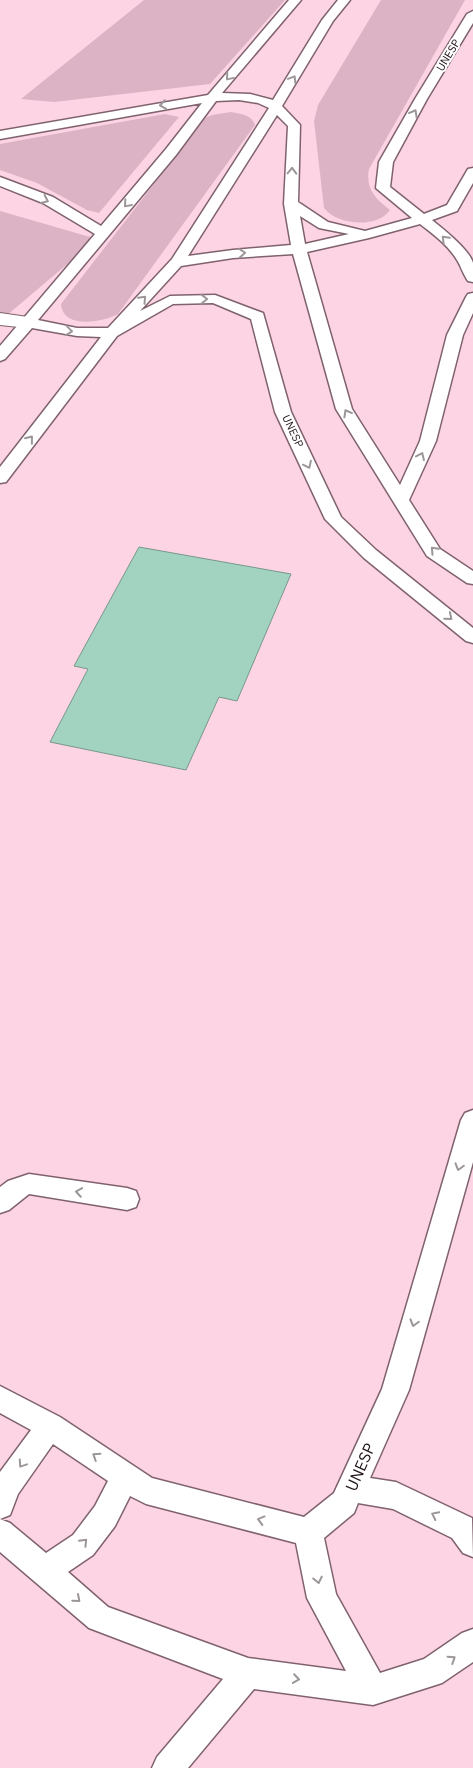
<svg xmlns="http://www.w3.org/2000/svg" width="473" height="1768" font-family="'IBM Plex Sans',sans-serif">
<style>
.built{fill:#fdd4e4}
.green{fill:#dcb3c4}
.building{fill:#a2d3c0;stroke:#77978b}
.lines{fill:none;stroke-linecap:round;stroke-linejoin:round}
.service-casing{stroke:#7f626e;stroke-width:3}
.minor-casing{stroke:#7f626e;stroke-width:2}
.service{fill:#fff;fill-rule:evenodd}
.minor{fill:#fff;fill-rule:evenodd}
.oneway{stroke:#9c9698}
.labels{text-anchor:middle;stroke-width:4;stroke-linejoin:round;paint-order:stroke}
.far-street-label{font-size:11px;fill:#22161b;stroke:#fff}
.near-street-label{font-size:16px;fill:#22161b;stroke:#fff}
</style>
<rect width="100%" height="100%" fill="#fee3ed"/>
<path class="built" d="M0,0h473v1768h-473z"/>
<path class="green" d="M144,0h141l-75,84 -156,18 -33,-3z
M381,0h84l-96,169c-4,20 7,30 21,41 -13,19 -53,15 -66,-2l-10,-87 4,-16z
M231,112c10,2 21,3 24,13l-137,189c-14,8 -55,16 -57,-10l144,-186 7,-3z
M165,114l14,3 -80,96 -12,-3 -50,-27 -37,-13v-26z
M0,211l97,28 -97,82z"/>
<path class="building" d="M139,547l152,27 -54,127 -18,-4 -33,73 -136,-28 38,-73 -14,-3z"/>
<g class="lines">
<defs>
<path id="service" d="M289,0h12l-79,93 28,1 23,6 49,-80 16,-20h12l-17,21 -51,85 18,19 -2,77 30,20 37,9 47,-13 -36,-30 3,-26 36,-63 52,-85 6,-3v12l-46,76 -34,63 -3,25 34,27 23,-9 21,-36 5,-1v15l-16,28 -25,9c11,9 37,29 41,43 0,5 0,13 0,19l-5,-1c-5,-7 -7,-15 -11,-21 -8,-14 -24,-26 -37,-36l-51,14 -62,14 45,157 48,76 20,-44 27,-106 19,-38 2,-3 5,-1v20l-10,22 -27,106 -27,59 31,49 33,22v13l-6,-1 -40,-27 -91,-147 -43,-155 -60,4 -52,8 -41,45 30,-15 45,-1 48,18 28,99 50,105 35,33 97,78v15l-7,-2 -102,-83 -39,-39 -50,-107 -24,-93 -38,-16 -40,1 -56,32 -111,146 -6,1v-16l101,-130 -24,-1 -45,-8 -27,31 -5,2v-15l95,-112 -52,-31 -43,-17v-9l53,20 48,29 65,-77 36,-46 -202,36v-8l208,-36zM239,100l19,3 11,5 -97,151 -64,69h-31l-39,-8 138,-165 40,-54zM277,115l11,11 -4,78 7,41 -58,5 -45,6zM300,216l19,12 30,6 -44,10z
M473,1110v52l-64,228 -39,88 26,4 76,36 1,39 -10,-4 -11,-15 -59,-29 -35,-6 -4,10 -30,25 12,56 44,79 44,-14 38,-26 11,-4v33l-31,21 -69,22 -119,-16 -66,79h-36l5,-11 66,-78 -134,-51 -89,-76v-33l10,4 36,30 27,-18 22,-29 13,-25 -55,-37 -35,50 -8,21 -10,4v-47l31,-42 -31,-17v-27l60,31 92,61 152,39 30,-24 48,-104 79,-269 4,-7zM130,1496l16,8 150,39 11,55 39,73 -98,-13 -140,-51 -40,-35 25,-17 22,-29z
M29,1174l98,14 9,3 3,8 -3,8 -9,3 -98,-16 -20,16 -9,3v-26l8,-6z"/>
<path id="minor" d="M0,313l35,5 3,4 -3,4 -7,2 -28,-3z"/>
</defs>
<use href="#service" class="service-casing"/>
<use href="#minor" class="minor-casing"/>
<use href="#service" class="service"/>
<use href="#minor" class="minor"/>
</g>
<defs><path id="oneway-chevron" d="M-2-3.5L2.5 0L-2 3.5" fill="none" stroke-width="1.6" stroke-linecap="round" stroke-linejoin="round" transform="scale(1.25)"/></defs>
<g class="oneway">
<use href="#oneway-chevron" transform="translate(229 77) rotate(130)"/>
<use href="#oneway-chevron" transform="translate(293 79) rotate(-59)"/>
<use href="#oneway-chevron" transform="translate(163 105) rotate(171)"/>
<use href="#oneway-chevron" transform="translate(414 113) rotate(-61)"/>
<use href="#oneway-chevron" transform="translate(292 171) rotate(-88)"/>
<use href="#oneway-chevron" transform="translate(45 200) rotate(25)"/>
<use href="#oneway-chevron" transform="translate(127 204) rotate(131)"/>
<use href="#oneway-chevron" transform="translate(445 239) rotate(-135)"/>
<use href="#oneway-chevron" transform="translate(242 253) rotate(-4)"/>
<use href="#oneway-chevron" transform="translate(143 299) rotate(-47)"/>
<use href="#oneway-chevron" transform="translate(204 299) rotate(-1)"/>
<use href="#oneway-chevron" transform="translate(69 331) rotate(7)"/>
<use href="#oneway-chevron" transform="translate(347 413) rotate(-119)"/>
<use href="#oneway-chevron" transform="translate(30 439) rotate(-52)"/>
<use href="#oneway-chevron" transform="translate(421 456) rotate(-65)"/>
<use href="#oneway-chevron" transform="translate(308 465) rotate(64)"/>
<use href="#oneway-chevron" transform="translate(434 550) rotate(-133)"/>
<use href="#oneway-chevron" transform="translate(449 617) rotate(40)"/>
<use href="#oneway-chevron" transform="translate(459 1167) rotate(106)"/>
<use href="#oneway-chevron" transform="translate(79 1192) rotate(-171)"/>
<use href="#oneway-chevron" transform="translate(414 1323) rotate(106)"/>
<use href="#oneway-chevron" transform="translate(96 1456) rotate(-147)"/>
<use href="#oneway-chevron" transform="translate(22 1464) rotate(124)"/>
<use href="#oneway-chevron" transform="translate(435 1515) rotate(-154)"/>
<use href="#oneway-chevron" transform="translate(261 1520) rotate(-165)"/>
<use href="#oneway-chevron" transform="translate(84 1542) rotate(-46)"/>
<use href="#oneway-chevron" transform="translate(318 1580) rotate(78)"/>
<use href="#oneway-chevron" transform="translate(77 1599) rotate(41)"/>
<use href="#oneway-chevron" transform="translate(452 1659) rotate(-33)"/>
<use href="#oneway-chevron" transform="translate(296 1679) rotate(8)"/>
</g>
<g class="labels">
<g class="far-street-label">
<text transform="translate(448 55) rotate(-59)" y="4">UNESP</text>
<text transform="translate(293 431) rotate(65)" y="4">UNESP</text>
</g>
<g class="near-street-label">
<text transform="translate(360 1467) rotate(-66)" y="6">UNESP</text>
</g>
</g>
</svg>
